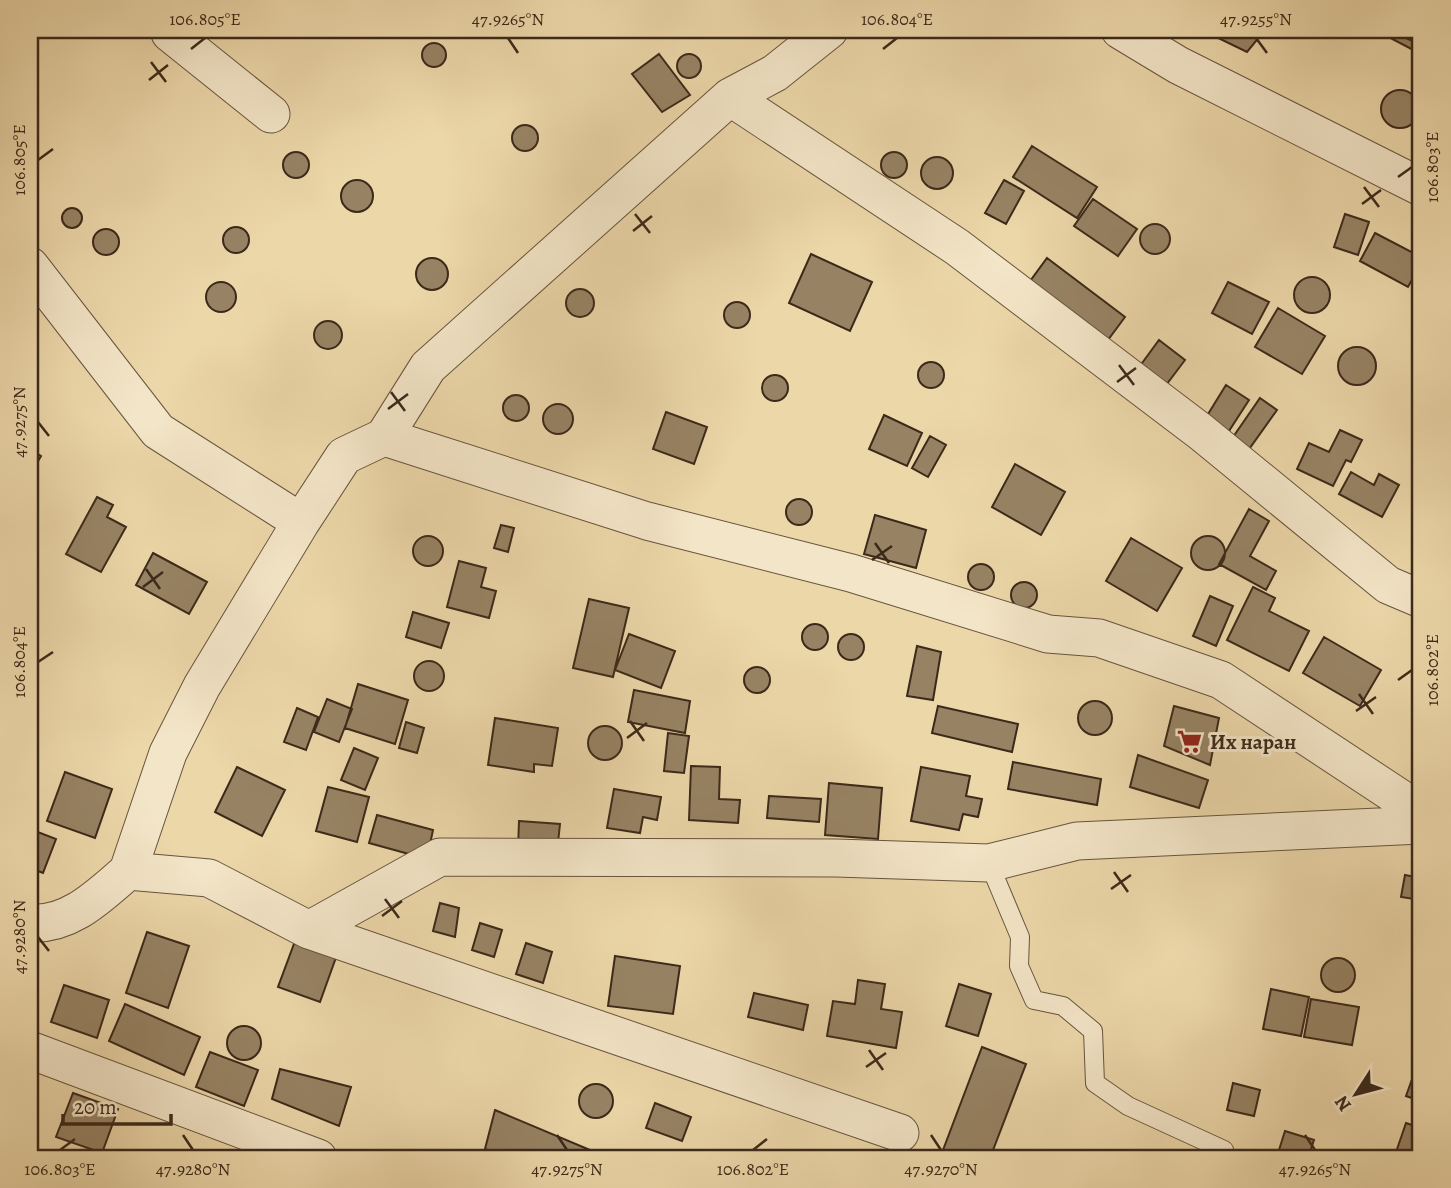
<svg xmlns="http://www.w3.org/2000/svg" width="1451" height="1188" font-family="Alegreya,serif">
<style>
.building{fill:#978364;stroke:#3b291a;stroke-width:2}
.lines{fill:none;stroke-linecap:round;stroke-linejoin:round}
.service-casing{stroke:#67543e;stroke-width:20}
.minor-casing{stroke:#67543e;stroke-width:39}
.service{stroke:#f3e5c7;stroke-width:18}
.minor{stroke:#f3e5c7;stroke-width:37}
.ticks{fill:none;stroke:#3b291a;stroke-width:2.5}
.labels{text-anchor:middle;stroke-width:6;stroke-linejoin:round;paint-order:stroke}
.poi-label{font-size:21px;font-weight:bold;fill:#3b291a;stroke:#f3e5c7;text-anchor:start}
.neatline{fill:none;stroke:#3b291a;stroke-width:2.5}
.ticks-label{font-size:18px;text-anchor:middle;fill:#3b291a}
</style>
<rect width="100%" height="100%" fill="#ecd7a9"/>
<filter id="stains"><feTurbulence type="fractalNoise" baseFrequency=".00286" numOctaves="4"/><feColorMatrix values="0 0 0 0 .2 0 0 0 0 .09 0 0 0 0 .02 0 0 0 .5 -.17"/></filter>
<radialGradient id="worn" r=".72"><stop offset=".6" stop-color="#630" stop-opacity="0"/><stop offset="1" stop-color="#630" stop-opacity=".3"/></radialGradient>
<path class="building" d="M1210,30h55l-18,22 -39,-19z
M1378,30h11l32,15v9l-44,-23z
M422 55a12 12 0 1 1 24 0a12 12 0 1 1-24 0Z
M659,54l31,41 -28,17 -30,-38z
M677 66a12 12 0 1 1 24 0a12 12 0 1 1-24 0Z
M1381 109a19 19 0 1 1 38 0a19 19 0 1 1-38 0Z
M512 138a13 13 0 1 1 26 0a13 13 0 1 1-26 0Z
M1032,146l65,41 -20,31 -64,-41z
M881 165a13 13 0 1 1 26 0a13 13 0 1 1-26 0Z
M283 165a13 13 0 1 1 26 0a13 13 0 1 1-26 0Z
M921 173a16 16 0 1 1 32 0a16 16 0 1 1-32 0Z
M341 196a16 16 0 1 1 32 0a16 16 0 1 1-32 0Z
M1004,180l20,11 -18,33 -21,-11z
M1093,199l44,30 -19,27 -44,-30z
M62 218a10 10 0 1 1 20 0a10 10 0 1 1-20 0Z
M1345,214l24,8 -11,33 -24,-8z
M1140 239a15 15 0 1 1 30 0a15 15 0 1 1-30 0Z
M223 240a13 13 0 1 1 26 0a13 13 0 1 1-26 0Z
M93 242a13 13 0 1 1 26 0a13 13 0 1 1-26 0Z
M1375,233l46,24v6l-13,24 -48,-26z
M811,254l61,28 -22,49 -61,-28z
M1047,258l78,59 -23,31 -77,-60z
M416 274a16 16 0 1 1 32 0a16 16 0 1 1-32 0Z
M1294 295a18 18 0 1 1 36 0a18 18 0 1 1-36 0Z
M206 297a15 15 0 1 1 30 0a15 15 0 1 1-30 0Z
M1228,282l41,20 -17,32 -40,-21z
M566 303a14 14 0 1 1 28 0a14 14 0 1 1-28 0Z
M724 315a13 13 0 1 1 26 0a13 13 0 1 1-26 0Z
M1278,308l47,28 -23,38 -47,-27z
M314 335a14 14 0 1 1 28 0a14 14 0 1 1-28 0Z
M1159,340l26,20 -22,29 -26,-19z
M1338 366a19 19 0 1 1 38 0a19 19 0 1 1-38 0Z
M1421,348v-1v31l-4,-3 -4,-11 4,-12z
M918 375a13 13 0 1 1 26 0a13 13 0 1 1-26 0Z
M762 388a13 13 0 1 1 26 0a13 13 0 1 1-26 0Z
M1226,385l23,15 -22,34 -22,-15z
M503 408a13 13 0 1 1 26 0a13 13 0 1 1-26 0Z
M1260,398l17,12 -30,42 -16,-12z
M543 419a15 15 0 1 1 30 0a15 15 0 1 1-30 0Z
M666,412l41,15 -13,37 -41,-15z
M884,415l38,18 -15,33 -38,-17z
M1340,430l22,10 -11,22 -5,-2 -13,26 -36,-17 12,-26 20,9z
M930,436l16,9 -18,32 -16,-9z
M30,449l11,7 -11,19z
M1015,464l50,28 -24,43 -49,-28z
M1351,472l23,13 5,-11 20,11 -17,32 -43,-23z
M97,497l16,8 -6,12 19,10 -25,45 -35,-18z
M786 512a13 13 0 1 1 26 0a13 13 0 1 1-26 0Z
M1249,509l20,12 -19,35 26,15 -10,19 -47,-26z
M875,515l51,15 -10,38 -52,-14z
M501,525l13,3 -6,24 -14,-4z
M1191 553a17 17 0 1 1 34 0a17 17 0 1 1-34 0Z
M413 551a15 15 0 1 1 30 0a15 15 0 1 1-30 0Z
M1131,538l51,30 -25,43 -51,-30z
M153,553l54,29 -18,32 -53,-29z
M459,561l27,7 -5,19 15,4 -7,27 -42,-11z
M968 577a13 13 0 1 1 26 0a13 13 0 1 1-26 0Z
M1011 595a13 13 0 1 1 26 0a13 13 0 1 1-26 0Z
M1253,587l22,11 -6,13 40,20 -20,40 -62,-31z
M1210,596l23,10 -17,40 -23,-10z
M589,599l40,9 -16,69 -40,-9z
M413,612l36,11 -8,25 -35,-11z
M802 637a13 13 0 1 1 26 0a13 13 0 1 1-26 0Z
M629,634l46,17 -14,37 -46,-18z
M838 647a13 13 0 1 1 26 0a13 13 0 1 1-26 0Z
M1324,637l57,33 -21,36 -57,-33z
M917,646l24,6 -8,48 -26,-4z
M414 676a15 15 0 1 1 30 0a15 15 0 1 1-30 0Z
M744 680a13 13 0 1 1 26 0a13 13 0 1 1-26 0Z
M358,684l50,16 -13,44 -50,-16z
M634,690l56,11 -5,32 -57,-11z
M327,699l25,10 -13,33 -25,-10z
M1078 718a17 17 0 1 1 34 0a17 17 0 1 1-34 0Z
M938,706l80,18 -6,28 -80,-19z
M1174,706l45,12 -9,47 -46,-19z
M297,708l21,9 -12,33 -22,-8z
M495,718l63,10 -6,38 -18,-2v8l-46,-7z
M406,722l18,6 -7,25 -18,-5z
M588 743a17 17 0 1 1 34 0a17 17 0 1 1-34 0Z
M668,733l21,3 -5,37 -20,-2z
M354,748l24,10 -13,32 -24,-10z
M1138,755l70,25 -9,28 -69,-21z
M1013,762l88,17 -4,26 -89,-16z
M691,766l29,1 -1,32 21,1 -2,23 -49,-3z
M237,767l48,23 -23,46 -47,-24z
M921,767l49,9 -4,20 16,3 -4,18 -15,-3 -4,16 -48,-9z
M65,772l47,17 -17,49 -48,-17z
M829,783l53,5 -4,51 -53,-4z
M328,787l41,10 -12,45 -41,-11z
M614,789l47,8 -4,23 -14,-3 -3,16 -33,-5z
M769,796l52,3 -2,23 -52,-4z
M377,815l56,15 -6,29 -58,-16z
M519,821l41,3 -3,28 -39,-3z
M30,829l26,10 -13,34 -13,-5z
M1405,875l16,3v22l-20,-3z
M440,903l19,5 -4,29 -22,-6z
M480,923l22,7 -8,27 -22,-7z
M147,932l42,14 -21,62 -42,-15z
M298,933l41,16 -19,53 -42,-15z
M526,943l26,9 -9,31 -27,-9z
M615,956l65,10 -7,48 -65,-8z
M1321 975a17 17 0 1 1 34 0a17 17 0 1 1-34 0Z
M858,980l27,4 -4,25 21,3 -6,36 -69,-12 6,-35 22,3z
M959,984l32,10 -13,42 -32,-10z
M64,985l45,15 -12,38 -46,-16z
M1271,989l38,8 -8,39 -38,-7z
M754,993l54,12 -5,25 -55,-13z
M1311,999l48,8 -7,38 -48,-8z
M125,1004l75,33 -16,38 -75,-34z
M227 1043a17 17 0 1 1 34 0a17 17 0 1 1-34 0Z
M982,1047l44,17 -36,94h-50z
M210,1052l48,18 -14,36 -48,-19z
M1421,1054v47l-15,-5z
M280,1069l71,18 -12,39 -67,-27z
M1233,1083l27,7 -6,26 -27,-6z
M579 1101a17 17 0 1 1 34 0a17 17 0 1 1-34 0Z
M73,1093l45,16 -16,44 -46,-16z
M655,1103l36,14 -9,24 -36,-13z
M495,1110l114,48h-100l-24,-9z
M1406,1123l15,5v19l-4,11h-23z
M1285,1131l29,9 -6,18 -29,-8z"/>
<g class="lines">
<defs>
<path id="service" d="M989,863l31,74 -1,29 15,34 29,6 30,25 2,52 33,23 96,44"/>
<path id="minor" d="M172,30l-2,3 101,81
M1120,30l58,35 243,122
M730,97l227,150 244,185 187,153 33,14
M30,266l128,165 143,91
M384,437l263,84 204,52 197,61 51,4 122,42 200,132
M128,871l40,-118 34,-67 99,-164 43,-66 40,-19 44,-70 302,-270 45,-24 54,-43
M30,923c40,3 70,-28 98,-52l81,7 100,52 131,-73 396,1 153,5 88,-22 344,-16
M309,930l591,203
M30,1050l288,108"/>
</defs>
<use href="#service" class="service-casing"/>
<use href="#minor" class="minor-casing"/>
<use href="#service" class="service"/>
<use href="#minor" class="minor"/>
</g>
<path class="ticks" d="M508,38l10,15M1256,38l11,15M191,49l14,-11M883,49l14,-11M151,62l15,20M149,80l19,-15M38,160l15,-11M1398,177l14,-10M1364,187l15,20M1362,204l19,-14M635,214l15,19M633,231l19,-15M1119,365l15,20M1117,382l19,-14M391,392l14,19M388,409l20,-15M38,422l11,14M875,543l14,20M872,560l20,-14M146,569l14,20M143,587l20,-15M38,662l15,-10M1398,680l14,-10M1359,694l14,20M1356,711l20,-14M630,721l14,20M627,738l20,-15M1114,872l14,20M1111,889l20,-14M385,899l14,19M382,916l20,-15M38,937l11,14M869,1050l14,20M866,1067l20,-14M183,1135l10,15M557,1135l10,15M931,1135l10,15M1305,1135l10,15M60,1150l15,-11M753,1150l14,-11"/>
<defs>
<symbol id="supermarket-bare" viewBox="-9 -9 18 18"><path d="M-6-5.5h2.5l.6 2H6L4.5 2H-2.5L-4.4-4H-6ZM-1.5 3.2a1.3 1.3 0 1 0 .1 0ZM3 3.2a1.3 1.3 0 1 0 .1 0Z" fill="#8f2418" stroke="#f3e5c7" stroke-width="2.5" paint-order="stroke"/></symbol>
</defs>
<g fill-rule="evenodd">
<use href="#supermarket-bare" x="1172" y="724" width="35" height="35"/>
</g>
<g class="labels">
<g class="poi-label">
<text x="1210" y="749">Их наран</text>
</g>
</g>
<rect width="1451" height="1188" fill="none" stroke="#ecd7a9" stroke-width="77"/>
<g transform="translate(1356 1094) rotate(234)" stroke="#f3e5c7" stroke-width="5" paint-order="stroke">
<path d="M0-5L12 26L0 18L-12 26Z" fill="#3b291a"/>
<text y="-10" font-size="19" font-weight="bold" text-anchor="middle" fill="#3b291a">N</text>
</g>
<path d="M63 1114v10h108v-10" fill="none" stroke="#3b291a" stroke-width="3.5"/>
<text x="74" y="1114" font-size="21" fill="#3b291a" stroke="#f3e5c7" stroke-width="5" paint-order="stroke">20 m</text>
<rect x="38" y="38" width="1374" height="1112" class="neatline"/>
<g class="ticks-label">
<text x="205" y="25">106.805°E</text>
<text x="508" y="25">47.9265°N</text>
<text x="897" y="25">106.804°E</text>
<text x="1256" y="25">47.9255°N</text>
<text transform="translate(19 160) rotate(-90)" y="6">106.805°E</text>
<text transform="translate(1432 167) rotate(-90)" y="6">106.803°E</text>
<text transform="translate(19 422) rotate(-90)" y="6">47.9275°N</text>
<text transform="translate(19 662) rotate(-90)" y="6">106.804°E</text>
<text transform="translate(1432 670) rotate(-90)" y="6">106.802°E</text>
<text transform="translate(19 937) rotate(-90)" y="6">47.9280°N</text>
<text x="60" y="1175">106.803°E</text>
<text x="193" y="1175">47.9280°N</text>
<text x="567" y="1175">47.9275°N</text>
<text x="753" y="1175">106.802°E</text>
<text x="941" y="1175">47.9270°N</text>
<text x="1315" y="1175">47.9265°N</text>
</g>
<rect width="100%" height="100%" filter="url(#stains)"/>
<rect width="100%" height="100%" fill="url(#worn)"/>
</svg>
